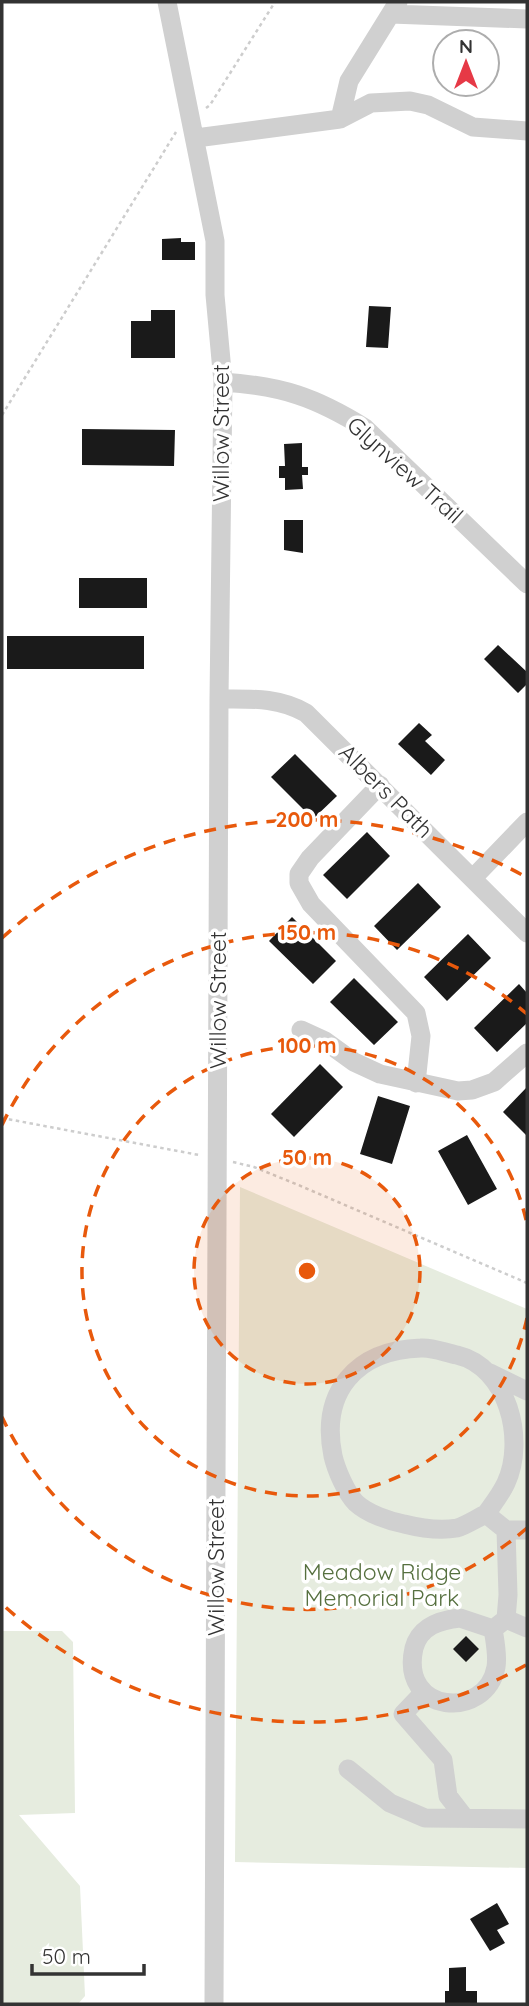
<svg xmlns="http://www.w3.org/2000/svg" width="529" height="2006" font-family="Quicksand,sans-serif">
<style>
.green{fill:#e6ecdf}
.building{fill:#1a1a1a}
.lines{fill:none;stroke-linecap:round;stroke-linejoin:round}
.path{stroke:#cdcdcd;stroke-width:2.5;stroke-dasharray:3.5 3.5;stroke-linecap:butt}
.minor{stroke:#d0d0d0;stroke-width:19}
.ring{fill:none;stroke:#e8590c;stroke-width:3.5;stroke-dasharray:12 9}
.labels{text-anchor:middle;stroke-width:7;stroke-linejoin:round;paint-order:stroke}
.street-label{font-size:23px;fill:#333;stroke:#fff}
.park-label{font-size:23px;fill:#56703f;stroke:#fff}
.centre{fill:#e8590c;stroke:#fff;stroke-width:3.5}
.ring-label{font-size:21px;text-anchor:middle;font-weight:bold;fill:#e8590c;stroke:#fff;stroke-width:7;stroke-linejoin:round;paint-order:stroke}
</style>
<rect width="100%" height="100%" fill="#fff"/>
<path class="green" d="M240,1187l287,122v559l-292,-6z
M2,1631h60l11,11 2,171 -56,2 61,71 5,110 -7,8h-76z"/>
<path class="building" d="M181,238v4h14v18h-33v-21z
M369,306l22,1 -3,41 -22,-1z
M151,310h24v48h-44v-37h20z
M82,429l93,1 -1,36 -92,-1z
M302,443v24h6v8h-6l1,14 -18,1v-12h-6v-12h6l-1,-22z
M284,520h19v33l-19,-3z
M79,578h68v30h-68z
M7,636h137v33h-137z
M498,645l29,27v12l-9,9 -34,-34z
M419,723l13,12 -7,6 20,19 -14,15 -33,-31z
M295,754l42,42 -24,23 -42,-42z
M367,832l23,24 -43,43 -24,-24z
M418,883l23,24 -44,43 -23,-24z
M292,917l44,44 -23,23 -44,-43z
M468,934l23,24 -44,43 -23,-24z
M354,978l44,44 -24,23 -44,-43z
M519,984l8,9v30l-30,29 -23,-24z
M320,1064l23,23 -49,50 -23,-23z
M527,1087v49l-24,-24z
M378,1096l32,10 -18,58 -32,-10z
M467,1135l30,54 -29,16 -30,-54z
M466,1636l13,13 -13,13 -13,-13z
M497,1903l12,21 -12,6 8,13 -15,8 -20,-32z
M466,1967v24h11v13h-32v-13h4v-23z"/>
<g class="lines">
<path class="path" d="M206,108l4,-3 65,-103
M2,415l174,-283
M2,1118l197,37
M233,1162l21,5 42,17 231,99"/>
<path class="minor" d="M167,2l48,239v54l8,87 -4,317 -5,1305
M391,14l136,5
M340,119l31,-16 39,-2 18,4 45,22 54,4
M196,138l144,-19 9,-38 49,-79
M223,382c59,4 92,15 142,46l162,156
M219,699c32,0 59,-2 87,14l221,220
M380,785l-70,73 -11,16v9l12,21 105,109 5,23 -5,47
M473,878l54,-56
M301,1030l24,11 29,21 26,12 78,17 14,-1 22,-8 33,-29
M490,1373l37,18
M486,1514c-9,4 -19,11 -29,14 -16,3 -37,0 -53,-4 -15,-3 -36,-10 -48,-21 -10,-10 -20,-34 -23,-47 -13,-64 23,-106 88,-108 11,-1 25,5 36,7 51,12 69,85 49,128 -5,11 -13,21 -20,31l20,16 2,65 -2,24
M506,1530h21
M460,1618l33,11c2,12 5,26 3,38 -10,54 -97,47 -82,-19 6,-22 26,-28 46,-30z
M497,1626l9,-7 21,9
M423,1693l-20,21 40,46 5,36 17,22
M348,1769l42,34 35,15 102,1"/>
</g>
<circle cx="307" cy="1271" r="113" fill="#e8590c" fill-opacity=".12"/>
<g class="ring">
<circle cx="307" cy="1271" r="113"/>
<path d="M527 1318A225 225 0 1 1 527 1224"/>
<path d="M527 1528A338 338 0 0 1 2 1417M2 1125A338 338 0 0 1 527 1014"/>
<path d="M526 1665A451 451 0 0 1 2 1604M2 938A451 451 0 0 1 526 877"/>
</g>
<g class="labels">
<g class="street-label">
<text transform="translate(221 433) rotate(-90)" y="8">Willow Street</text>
<text transform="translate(405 470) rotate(42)" y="8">Glynview Trail</text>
<text transform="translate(386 791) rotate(45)" y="8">Albers Path</text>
<text transform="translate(218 1000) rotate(-90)" y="8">Willow Street</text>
<text transform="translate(216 1567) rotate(-90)" y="8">Willow Street</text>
</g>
<g class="park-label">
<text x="382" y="1580">Meadow Ridge<tspan x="382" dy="26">Memorial Park</tspan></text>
</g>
</g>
<circle cx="307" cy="1271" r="10" class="centre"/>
<g class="ring-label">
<text x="307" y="827">200 m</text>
<text x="307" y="940">150 m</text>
<text x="307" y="1053">100 m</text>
<text x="307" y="1165">50 m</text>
</g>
<rect width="529" height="2006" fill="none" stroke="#333333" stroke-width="7"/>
<g transform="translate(466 63)"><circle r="33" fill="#ffffff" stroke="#adadad" stroke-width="2"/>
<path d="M0-5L12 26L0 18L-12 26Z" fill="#e63946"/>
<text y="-10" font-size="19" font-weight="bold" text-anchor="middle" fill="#333333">N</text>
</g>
<path d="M32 1964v10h112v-10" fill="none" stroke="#333333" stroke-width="3.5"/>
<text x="42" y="1964" font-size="21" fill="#333333" stroke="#ffffff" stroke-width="5" paint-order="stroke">50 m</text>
</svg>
